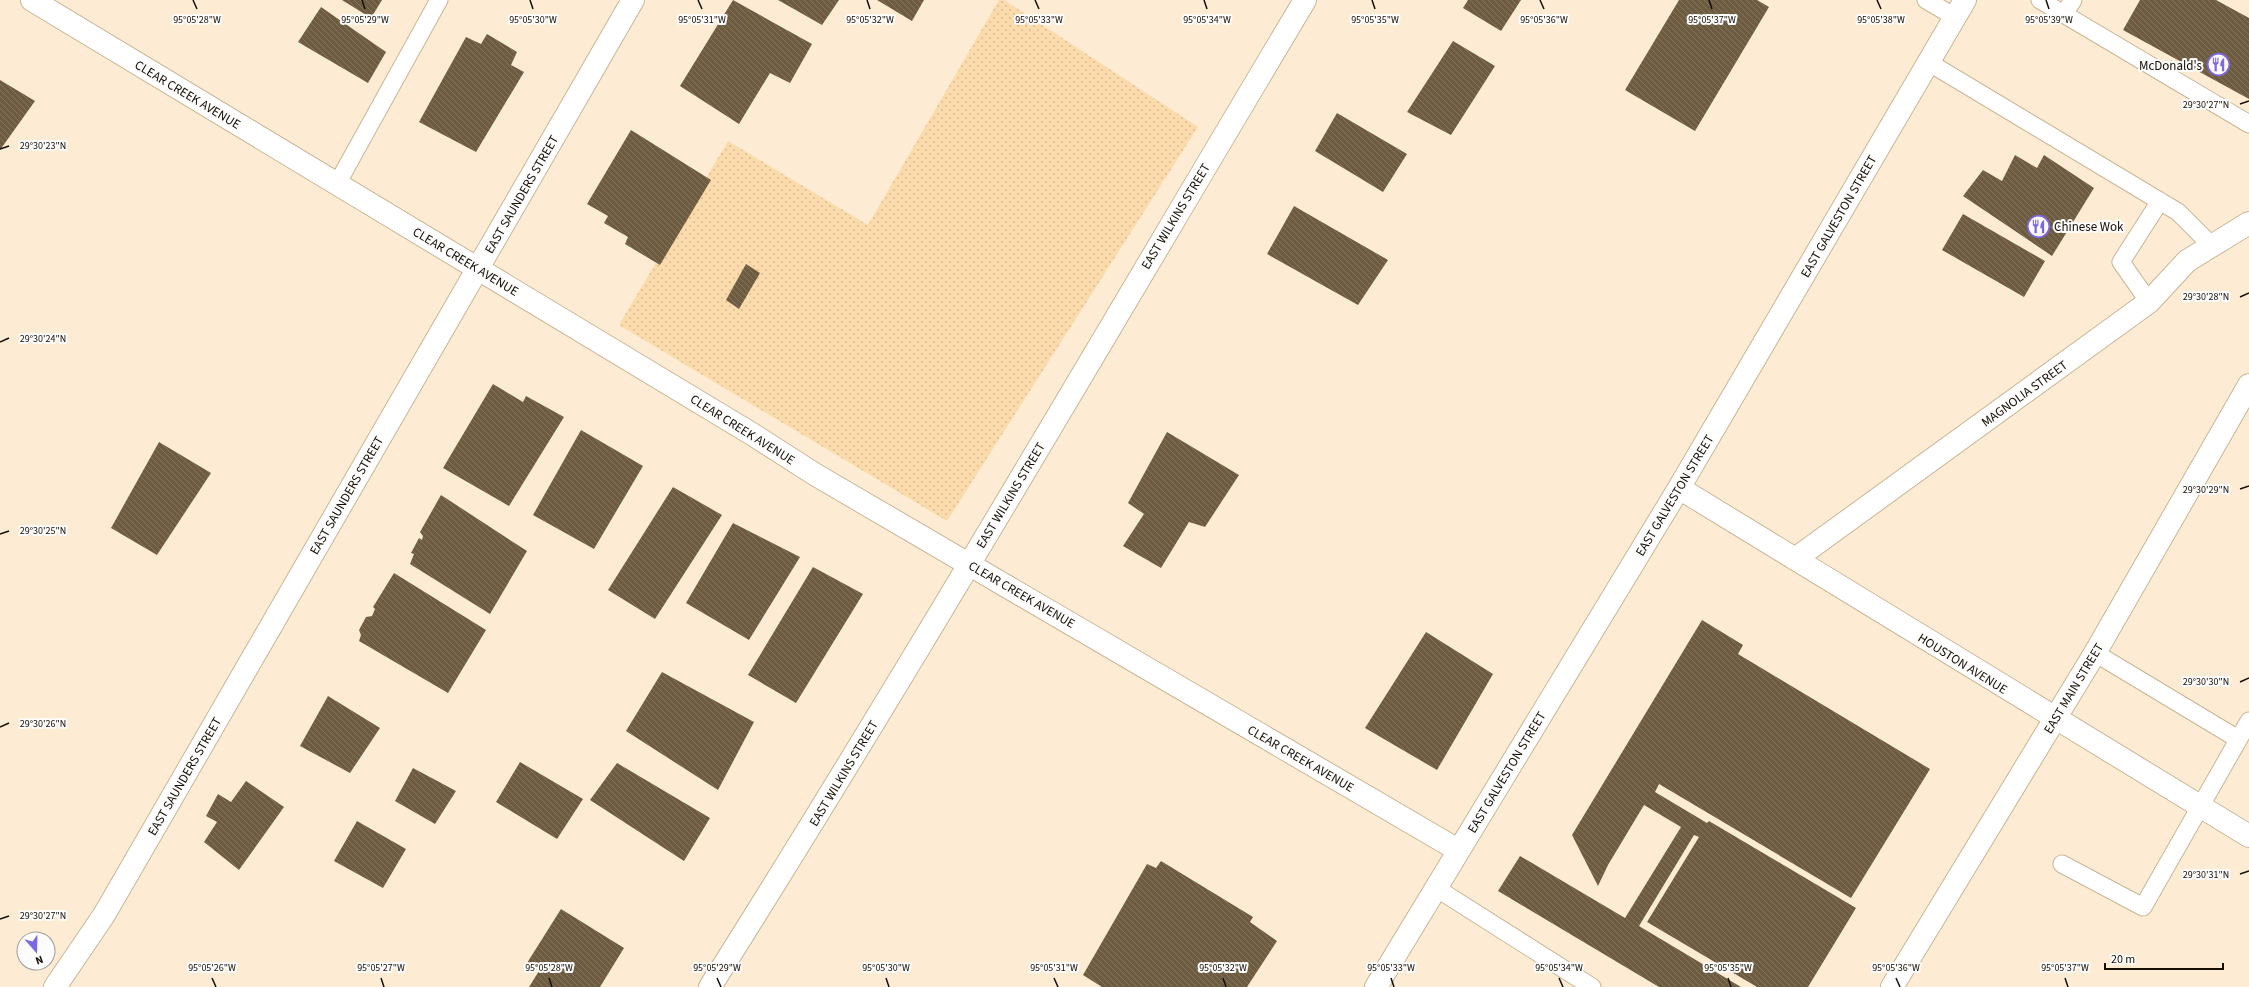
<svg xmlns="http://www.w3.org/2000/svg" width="2249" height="987" font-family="'Source Sans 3',sans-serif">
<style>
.grass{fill:url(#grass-dots)}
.building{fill:url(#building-back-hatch)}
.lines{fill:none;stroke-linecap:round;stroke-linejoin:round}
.lane-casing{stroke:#c9b597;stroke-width:19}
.street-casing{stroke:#c9b597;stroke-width:24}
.primary-casing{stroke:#c9b597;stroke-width:24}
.lane{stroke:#fff;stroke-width:17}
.street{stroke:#fff;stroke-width:22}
.primary{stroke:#fff;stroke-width:22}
.ticks{fill:none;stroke:#150e04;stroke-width:1.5}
.labels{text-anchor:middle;stroke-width:4;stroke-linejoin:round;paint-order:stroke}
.poi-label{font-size:13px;fill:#150e04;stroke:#fcfcfc;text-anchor:end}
.street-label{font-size:13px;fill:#150e04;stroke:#fcfcfc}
.ticks-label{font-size:10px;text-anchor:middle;fill:#150e04;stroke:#fcfcfc;stroke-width:4;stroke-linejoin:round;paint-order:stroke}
</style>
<defs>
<pattern id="grass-dots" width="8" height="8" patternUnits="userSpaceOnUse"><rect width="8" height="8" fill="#fbdbac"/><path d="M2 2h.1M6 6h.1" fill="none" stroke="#d6bb92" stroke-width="1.8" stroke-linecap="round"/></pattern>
<pattern id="building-back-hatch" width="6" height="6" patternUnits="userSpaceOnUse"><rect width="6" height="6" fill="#6e5c41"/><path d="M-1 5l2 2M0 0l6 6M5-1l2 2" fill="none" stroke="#81735e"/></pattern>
</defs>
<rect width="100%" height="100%" fill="#fdecd3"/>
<path class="grass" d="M999,0h5l194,127 -251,394 -328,-196 109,-184 140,84z"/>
<path class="building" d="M342,0h40l-11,18z
M733,0l79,44 -22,39 -20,-10 -31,51 -59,-38z
M778,0h61l-17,25z
M877,0h47l-12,21z
M1468,0h53l-20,31 -38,-23z
M1679,0h78l12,7 -74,124 -70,-41z
M2140,0h76l33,18v81l-126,-69z
M321,7l65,45 -18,31 -70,-41z
M487,34l30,18 -6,13 13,7 -48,80 -57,-30 47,-85 15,7z
M1453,41l42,25 -44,69 -44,-23z
M0,80l35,21 -35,49z
M1337,113l70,41 -24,38 -68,-41z
M631,130l80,50 -51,85 -35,-21 3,-7 -24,-14 4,-7 -21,-12z
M2015,155l22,13 7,-13 50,33 -42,68 -89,-60 20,-26 19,11z
M1294,206l94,54 -30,45 -91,-51z
M1963,214l82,47 -21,36 -82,-47z
M746,264l14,9 -21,36 -13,-9z
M493,384l30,18 3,-6 38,21 -55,89 -66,-38z
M581,430l62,36 -49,83 -61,-34z
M1167,432l72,43 -34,52 -16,-5 -28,46 -38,-22 21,-32 -16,-11z
M159,442l52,31 -54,82 -46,-27z
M673,487l49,28 -67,104 -47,-29z
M441,495l86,56 -37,63 -80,-50 4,-10 -3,-1 8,-15 3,2 1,-4 -3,-4z
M733,523l67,34 -51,83 -63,-37z
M813,567l50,27 -67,109 -48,-28z
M394,573l92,57 -38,63 -89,-52 2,-6 -2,-5 7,-13 6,-1 3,-7 -2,-2z
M1702,620l41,25 -5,9 192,115 -79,129 -192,-114 -4,8 52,31 2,-2 147,87 -48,79h-51l-110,-65 52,-85 -5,-2 -55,91 102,61h-82l-161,-96 22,-35 105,62 56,-91 -37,-22 -36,60 -10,21 -26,-51z
M1426,632l67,42 -56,96 -72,-42z
M662,672l92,50 -36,68 -92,-59z
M328,696l52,32 -30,45 -50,-27z
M520,762l63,37 -26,40 -61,-37z
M617,763l93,55 -26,43 -94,-61z
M413,768l43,23 -21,33 -40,-23z
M246,781l38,26 -45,63 -35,-28 13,-20 -11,-6 12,-22 13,8z
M357,821l49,28 -23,39 -49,-27z
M1161,861l92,56 -3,5 27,19 -30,46h-145l-19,-12 64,-111 9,4z
M561,909l63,39 -24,39h-71l10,-16 -12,-8z"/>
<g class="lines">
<defs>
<path id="lane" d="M1926,0l29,17
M2040,0l209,124
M2064,14l9,-14
M1928,62l250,150 34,34
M337,184l102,-184
M2149,302l-28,-40 39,-61
M2095,653l143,86
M2062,864l81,43 106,-186
M1436,888l156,99"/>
<path id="street" d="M32,0l720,434 64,41 642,375
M1679,488l570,348
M1795,559l354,-257 38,-41 62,-38
M55,987l49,-72 529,-915
M710,987c205,-325 398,-657 595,-987
M1376,987l303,-499 286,-488"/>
<path id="primary" d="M1892,987l203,-334 154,-268"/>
</defs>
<use href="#lane" class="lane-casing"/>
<use href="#street" class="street-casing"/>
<use href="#primary" class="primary-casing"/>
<use href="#lane" class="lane"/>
<use href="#street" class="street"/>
<use href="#primary" class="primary"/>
</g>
<path class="ticks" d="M193,0l4,9M362,0l3,9M530,0l3,9M698,0l4,9M867,0l3,9M1035,0l4,9M1204,0l3,9M1372,0l3,9M1540,0l4,9M1709,0l3,9M1877,0l4,9M2046,0l3,9M2240,104l9,-3M0,149l9,-3M2240,297l9,-4M0,342l9,-4M2240,489l9,-3M0,534l9,-3M2240,682l9,-4M0,727l9,-4M2240,874l9,-3M0,919l9,-3M212,978l4,9M381,978l3,9M549,978l3,9M717,978l4,9M886,978l3,9M1054,978l4,9M1223,978l3,9M1391,978l3,9M1559,978l4,9M1728,978l3,9M1896,978l4,9M2065,978l3,9"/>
<defs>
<symbol id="restaurant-ring" viewBox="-11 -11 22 22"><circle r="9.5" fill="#fcfcfc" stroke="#7e67e3" stroke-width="1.5"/><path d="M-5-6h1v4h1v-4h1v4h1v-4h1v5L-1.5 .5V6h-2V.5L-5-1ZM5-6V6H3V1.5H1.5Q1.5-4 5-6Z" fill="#7e67e3"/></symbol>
</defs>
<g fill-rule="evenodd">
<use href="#restaurant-ring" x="2206" y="52" width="25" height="25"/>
<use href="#restaurant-ring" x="2026" y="214" width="25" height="25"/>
</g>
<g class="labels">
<g class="poi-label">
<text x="2202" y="70">McDonald's</text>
<text x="2054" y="231" text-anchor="start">Chinese Wok</text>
</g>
<g class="street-label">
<text transform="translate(188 94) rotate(31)" y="5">CLEAR CREEK AVENUE</text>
<text transform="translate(521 194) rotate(-60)" y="5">EAST SAUNDERS STREET</text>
<text transform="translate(1175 216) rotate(-59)" y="5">EAST WILKINS STREET</text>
<text transform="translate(1838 216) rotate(-60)" y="5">EAST GALVESTON STREET</text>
<text transform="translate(466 261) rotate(31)" y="5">CLEAR CREEK AVENUE</text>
<text transform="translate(2024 393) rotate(-36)" y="5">MAGNOLIA STREET</text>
<text transform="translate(743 429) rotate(32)" y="5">CLEAR CREEK AVENUE</text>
<text transform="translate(346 495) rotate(-60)" y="5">EAST SAUNDERS STREET</text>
<text transform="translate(1010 495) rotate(-59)" y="5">EAST WILKINS STREET</text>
<text transform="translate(1674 495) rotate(-59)" y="5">EAST GALVESTON STREET</text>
<text transform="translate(1022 594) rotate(30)" y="5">CLEAR CREEK AVENUE</text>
<text transform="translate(1963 663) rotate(32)" y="5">HOUSTON AVENUE</text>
<text transform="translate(2073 688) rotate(-59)" y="5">EAST MAIN STREET</text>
<text transform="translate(1301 758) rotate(30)" y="5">CLEAR CREEK AVENUE</text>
<text transform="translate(1506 772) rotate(-59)" y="5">EAST GALVESTON STREET</text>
<text transform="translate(843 773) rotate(-59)" y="5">EAST WILKINS STREET</text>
<text transform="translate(184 776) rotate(-60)" y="5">EAST SAUNDERS STREET</text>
</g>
</g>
<g class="ticks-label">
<text x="197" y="23">95°05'28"W</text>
<text x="365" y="23">95°05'29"W</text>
<text x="533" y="23">95°05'30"W</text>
<text x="702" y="23">95°05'31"W</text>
<text x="870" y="23">95°05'32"W</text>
<text x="1039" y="23">95°05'33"W</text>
<text x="1207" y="23">95°05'34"W</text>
<text x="1375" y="23">95°05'35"W</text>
<text x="1544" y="23">95°05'36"W</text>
<text x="1712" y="23">95°05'37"W</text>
<text x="1881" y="23">95°05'38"W</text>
<text x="2049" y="23">95°05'39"W</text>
<text x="2206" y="108">29°30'27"N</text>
<text x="43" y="149">29°30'23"N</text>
<text x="2206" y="300">29°30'28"N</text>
<text x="43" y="342">29°30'24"N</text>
<text x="2206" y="493">29°30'29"N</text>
<text x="43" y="534">29°30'25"N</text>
<text x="2206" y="685">29°30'30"N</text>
<text x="43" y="727">29°30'26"N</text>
<text x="2206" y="878">29°30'31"N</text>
<text x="43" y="919">29°30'27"N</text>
<text x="212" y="971">95°05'26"W</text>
<text x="381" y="971">95°05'27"W</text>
<text x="549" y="971">95°05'28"W</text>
<text x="717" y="971">95°05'29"W</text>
<text x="886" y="971">95°05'30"W</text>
<text x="1054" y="971">95°05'31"W</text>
<text x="1223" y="971">95°05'32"W</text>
<text x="1391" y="971">95°05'33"W</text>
<text x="1559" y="971">95°05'34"W</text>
<text x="1728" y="971">95°05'35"W</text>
<text x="1896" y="971">95°05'36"W</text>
<text x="2065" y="971">95°05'37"W</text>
</g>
<g transform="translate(36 951) rotate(160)"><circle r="19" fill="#fcfcfc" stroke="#a09d99"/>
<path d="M0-3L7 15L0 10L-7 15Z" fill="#7e67e3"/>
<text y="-6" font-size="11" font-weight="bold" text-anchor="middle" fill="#150e04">N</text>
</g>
<path d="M2105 963v6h118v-6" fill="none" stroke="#150e04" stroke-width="2"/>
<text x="2111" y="963" font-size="12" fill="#150e04" stroke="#fcfcfc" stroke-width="3" paint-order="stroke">20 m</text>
</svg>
